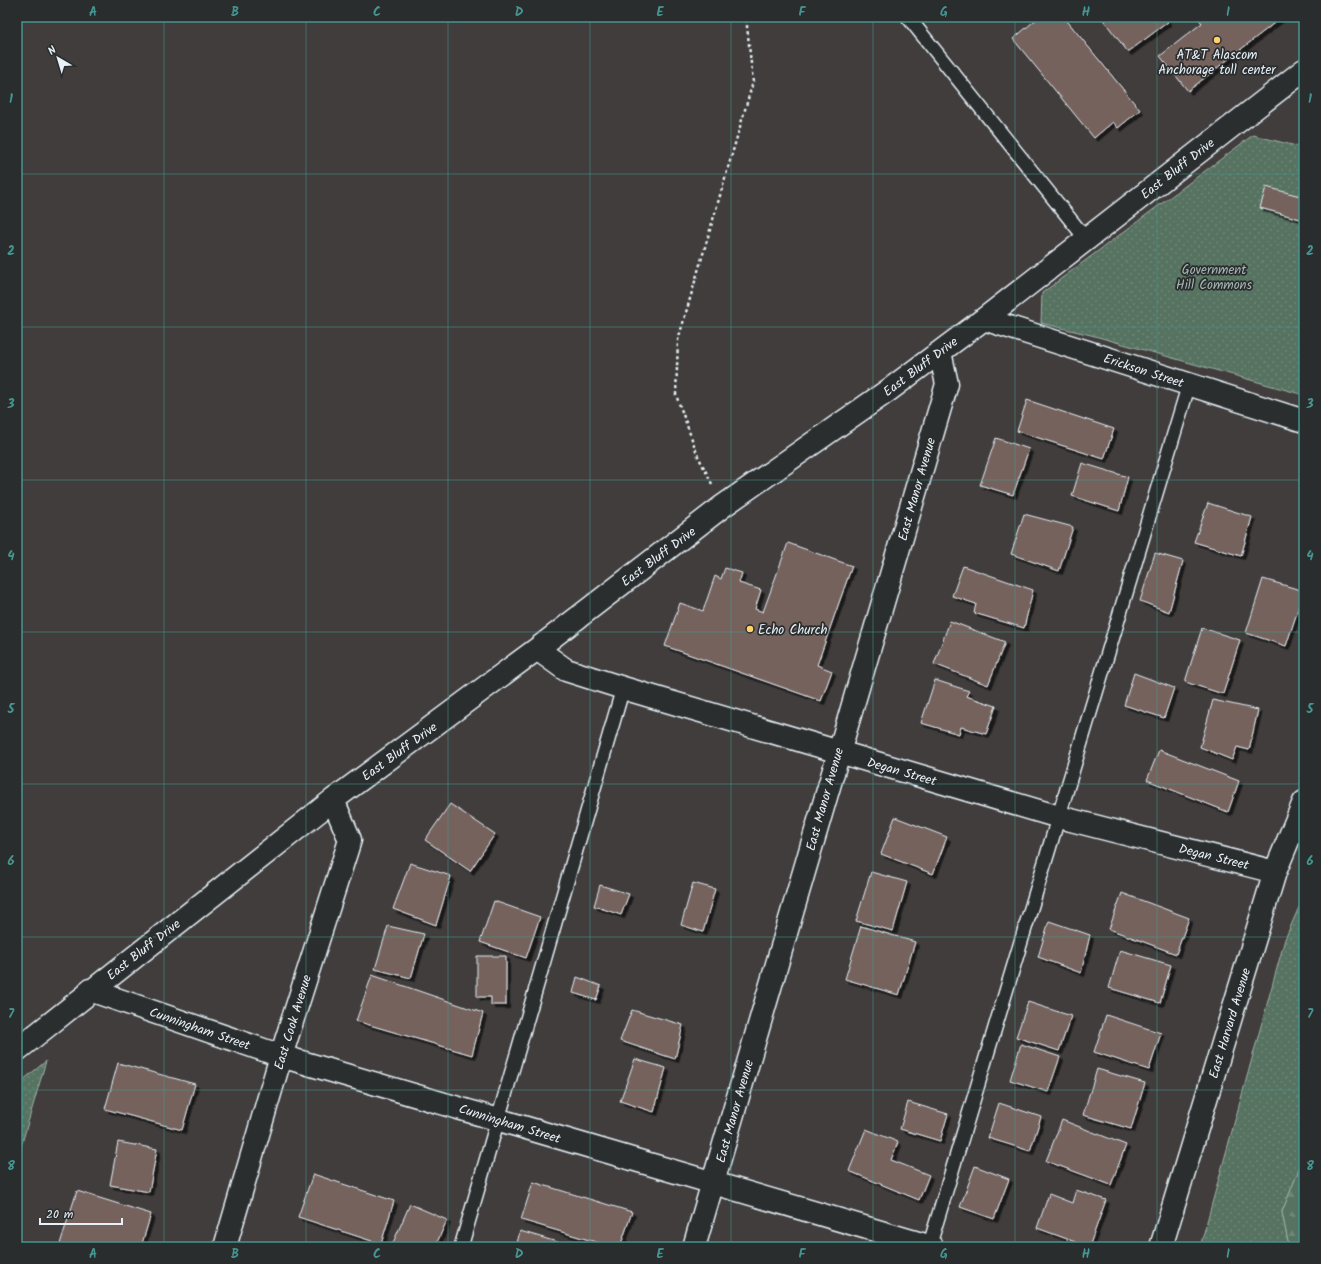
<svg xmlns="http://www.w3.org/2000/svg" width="1321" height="1264" font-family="Kalam,sans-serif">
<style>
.grass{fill:url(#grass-dots);stroke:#a0b2ac}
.forest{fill:url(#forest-firs);stroke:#a0b2ac}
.building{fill:#74625d;stroke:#e8f1f8;filter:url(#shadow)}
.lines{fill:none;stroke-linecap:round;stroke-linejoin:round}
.lane-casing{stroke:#e8f1f8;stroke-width:16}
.street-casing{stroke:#e8f1f8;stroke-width:25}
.path{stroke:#e8f1f8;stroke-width:2.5;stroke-dasharray:3 3;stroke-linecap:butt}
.lane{stroke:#2a2d2e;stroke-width:13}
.street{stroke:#2a2d2e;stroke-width:22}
.grid{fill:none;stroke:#459590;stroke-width:1;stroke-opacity:0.55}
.poi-dot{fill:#ffd166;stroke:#2a2d2e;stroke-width:1.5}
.labels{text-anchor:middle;stroke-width:3.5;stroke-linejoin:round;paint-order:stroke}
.poi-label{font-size:13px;fill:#e8f1f8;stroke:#2a2d2e}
.street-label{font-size:13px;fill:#e8f1f8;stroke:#2a2d2e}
.park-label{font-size:13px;fill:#a7b8b4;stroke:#2a2d2e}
.neatline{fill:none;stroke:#459590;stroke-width:1.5}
.grid-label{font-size:13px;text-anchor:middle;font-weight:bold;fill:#459590}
</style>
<defs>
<pattern id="grass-dots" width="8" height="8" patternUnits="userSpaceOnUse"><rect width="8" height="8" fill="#577260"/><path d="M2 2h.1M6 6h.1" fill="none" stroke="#6f8778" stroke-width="1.8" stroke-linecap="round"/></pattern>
<pattern id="forest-firs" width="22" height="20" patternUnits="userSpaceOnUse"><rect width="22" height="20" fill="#577260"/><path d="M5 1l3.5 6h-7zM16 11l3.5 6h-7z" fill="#6f8778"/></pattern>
<filter id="shadow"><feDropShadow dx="3.5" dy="3.5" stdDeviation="0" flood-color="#0009"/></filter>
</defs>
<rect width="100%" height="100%" fill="#403d3c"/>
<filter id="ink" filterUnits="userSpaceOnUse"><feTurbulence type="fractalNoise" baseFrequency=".025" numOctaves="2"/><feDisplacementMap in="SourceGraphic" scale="8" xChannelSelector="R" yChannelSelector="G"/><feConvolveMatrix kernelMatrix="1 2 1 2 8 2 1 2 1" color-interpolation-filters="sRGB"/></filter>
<g filter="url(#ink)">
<path class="grass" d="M1253,135l51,13v247l-213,-60 -50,-12 1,-30z
M1304,896v275l-4,-4 -18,45 7,35h-89l85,-308z
M46,1061l-29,99v-75z"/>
<path class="forest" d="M1300,1167l4,4v76h-15l-7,-35z"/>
<path class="building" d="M1039,17h25l76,93 -22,18 -5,-6 -19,16 -81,-99z
M1101,17h63l4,5 -40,30z
M1197,17h85l-94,74 -28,-35 42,-33z
M1266,187l38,10v23l-44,-12z
M1027,400l87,29 -10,30 -87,-28z
M996,438l33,11 -16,46 -33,-10z
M1082,463l46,14 -9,34 -47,-15z
M1208,503l44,14 -11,39 -47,-14z
M1024,514l49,13 -14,44 -48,-17z
M788,543l64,23 -35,99 15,6 -11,30 -156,-55 15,-43 23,8 12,-35 6,3 4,-11 17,5 -3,10 22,7 -6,19 8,3z
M1155,553l28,8 -14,51 -29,-11z
M963,566l70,24 -9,38 -50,-15 2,-9 -24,-8z
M1263,579l41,12 -18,55 -40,-13z
M950,621l55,21 -17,43 -54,-21z
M1202,628l38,12 -17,54 -38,-12z
M1134,673l40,15 -10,30 -40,-13z
M935,680l34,11 -3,5 30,10 -10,28 -25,-7 -2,7 -38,-11z
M1213,700l45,10 -9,40 -12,-3 -5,13 -32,-13z
M1159,750l80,31 -11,31 -81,-32z
M450,804l45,30 -25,37 -45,-31z
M895,817l52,20 -14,37 -52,-20z
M410,863l41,13 -15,49 -43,-16z
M871,872l36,10 -14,49 -37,-10z
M693,883l22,6 -12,43 -22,-7z
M600,885l29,9 -8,21 -27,-9z
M1122,893l67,25 -13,36 -67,-25z
M494,901l46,16 -14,41 -46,-16z
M1049,921l41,14 -9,38 -43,-16z
M388,926l36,8 -13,44 -36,-9z
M861,926l54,16 -16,53 -54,-16z
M1120,950l51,15 -11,38 -51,-15z
M477,956h29v49h-15v-8h-14z
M372,975l111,38 -11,42 -116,-34z
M577,977l24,9 -5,14 -23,-7z
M1028,1002l43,14 -12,35 -43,-14z
M632,1010l51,15 -8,34 -55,-18z
M1106,1015l55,18 -12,37 -55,-18z
M1021,1044l39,13 -12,35 -38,-12z
M635,1059l31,9 -12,44 -34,-11z
M118,1063l77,21 -13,46 -77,-21z
M1097,1069l48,14 -14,46 -48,-14z
M908,1102l40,12 -8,27 -40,-12z
M999,1103l42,14 -11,34 -42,-13z
M1062,1120l64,25 -15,40 -65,-24z
M866,1129l32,13 -7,18 38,15 -10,25 -70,-29z
M118,1142l39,7 -8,43 -39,-7z
M975,1166l34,13 -15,40 -34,-12z
M313,1174l81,27 -13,43 -83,-27z
M533,1182l99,30 -12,35h-7l-92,-27z
M1076,1190l30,10 -17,47 -52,-19 12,-34 23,9z
M77,1191l74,23 -10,33h-82z
M410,1204l37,16 -12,27h-37l-6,-2z
M520,1231l54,16h-58z"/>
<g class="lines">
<defs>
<path id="lane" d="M908,17l178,222
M461,1247l162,-559
M929,1247l260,-863"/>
<path id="street" d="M984,319l320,102
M537,649l29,21 57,18 436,129 216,55
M90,990l191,66 651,191
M17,1050l316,-250 204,-151 186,-143 166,-116 95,-71 320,-249
M225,1247l56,-191 69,-216 -17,-40
M694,1247l253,-863 -7,-32
M1161,1247l114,-375 29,-70"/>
</defs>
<use href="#lane" class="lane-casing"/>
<use href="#street" class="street-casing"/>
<path class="path" d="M712,484l-14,-28 -22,-61 2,-55 75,-258 -7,-65"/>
<use href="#lane" class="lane"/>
<use href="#street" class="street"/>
</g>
</g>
<path class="grid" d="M164,17v1230M306,17v1230M448,17v1230M590,17v1230M731,17v1230M873,17v1230M1015,17v1230M1157,17v1230M17,174h1287M17,327h1287M17,480h1287M17,632h1287M17,784h1287M17,937h1287M17,1090h1287"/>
<g class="poi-dot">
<circle cx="1217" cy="40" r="4"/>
<circle cx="750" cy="629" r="4"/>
</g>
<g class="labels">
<g class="poi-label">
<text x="1217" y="59">AT&amp;T Alascom<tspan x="1217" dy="15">Anchorage toll center</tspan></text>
<text x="758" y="634" text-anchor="start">Echo Church</text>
</g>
<g class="street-label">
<text transform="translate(1177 168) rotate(-38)" y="5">East Bluff Drive</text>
<text transform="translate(920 366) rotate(-37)" y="5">East Bluff Drive</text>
<text transform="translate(1144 370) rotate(18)" y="5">Erickson Street</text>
<text transform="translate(916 489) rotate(-74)" y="5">East Manor Avenue</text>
<text transform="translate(658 556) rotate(-37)" y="5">East Bluff Drive</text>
<text transform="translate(399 751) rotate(-36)" y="5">East Bluff Drive</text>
<text transform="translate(902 771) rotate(16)" y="5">Degan Street</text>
<text transform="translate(824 799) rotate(-74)" y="5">East Manor Avenue</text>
<text transform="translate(1214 856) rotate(14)" y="5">Degan Street</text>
<text transform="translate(143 949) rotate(-38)" y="5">East Bluff Drive</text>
<text transform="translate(292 1022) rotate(-73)" y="5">East Cook Avenue</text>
<text transform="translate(1229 1023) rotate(-73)" y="5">East Harvard Avenue</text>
<text transform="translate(200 1028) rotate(19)" y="5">Cunningham Street</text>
<text transform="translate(734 1111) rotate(-74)" y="5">East Manor Avenue</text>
<text transform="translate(510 1123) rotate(17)" y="5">Cunningham Street</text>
</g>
<g class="park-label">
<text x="1214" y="274">Government<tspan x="1214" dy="15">Hill Commons</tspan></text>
</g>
</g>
<rect width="1321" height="1264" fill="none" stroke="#2a2d2e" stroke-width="44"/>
<g transform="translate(58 58) rotate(322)" stroke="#2a2d2e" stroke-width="3" paint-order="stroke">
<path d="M0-3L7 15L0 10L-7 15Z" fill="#e8f1f8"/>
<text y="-6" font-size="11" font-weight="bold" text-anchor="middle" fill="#e8f1f8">N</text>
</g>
<path d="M40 1218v6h82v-6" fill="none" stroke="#e8f1f8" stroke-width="2"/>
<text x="46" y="1218" font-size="12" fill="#e8f1f8" stroke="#2a2d2e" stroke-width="3" paint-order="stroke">20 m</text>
<rect x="22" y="22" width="1277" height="1220" class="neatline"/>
<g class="grid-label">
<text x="93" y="16">A</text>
<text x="235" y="16">B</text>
<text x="377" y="16">C</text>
<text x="519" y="16">D</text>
<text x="660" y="16">E</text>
<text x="802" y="16">F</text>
<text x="944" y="16">G</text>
<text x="1086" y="16">H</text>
<text x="1228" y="16">I</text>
<text x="11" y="103">1</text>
<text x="1310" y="103">1</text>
<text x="11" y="255">2</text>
<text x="1310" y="255">2</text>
<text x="11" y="408">3</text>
<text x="1310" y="408">3</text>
<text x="11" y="560">4</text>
<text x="1310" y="560">4</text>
<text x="11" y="713">5</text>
<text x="1310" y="713">5</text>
<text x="11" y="865">6</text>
<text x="1310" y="865">6</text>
<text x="11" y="1018">7</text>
<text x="1310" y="1018">7</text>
<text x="11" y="1170">8</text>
<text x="1310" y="1170">8</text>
<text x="93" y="1258">A</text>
<text x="235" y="1258">B</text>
<text x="377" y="1258">C</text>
<text x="519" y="1258">D</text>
<text x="660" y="1258">E</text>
<text x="802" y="1258">F</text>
<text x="944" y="1258">G</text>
<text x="1086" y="1258">H</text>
<text x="1228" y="1258">I</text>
</g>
</svg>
